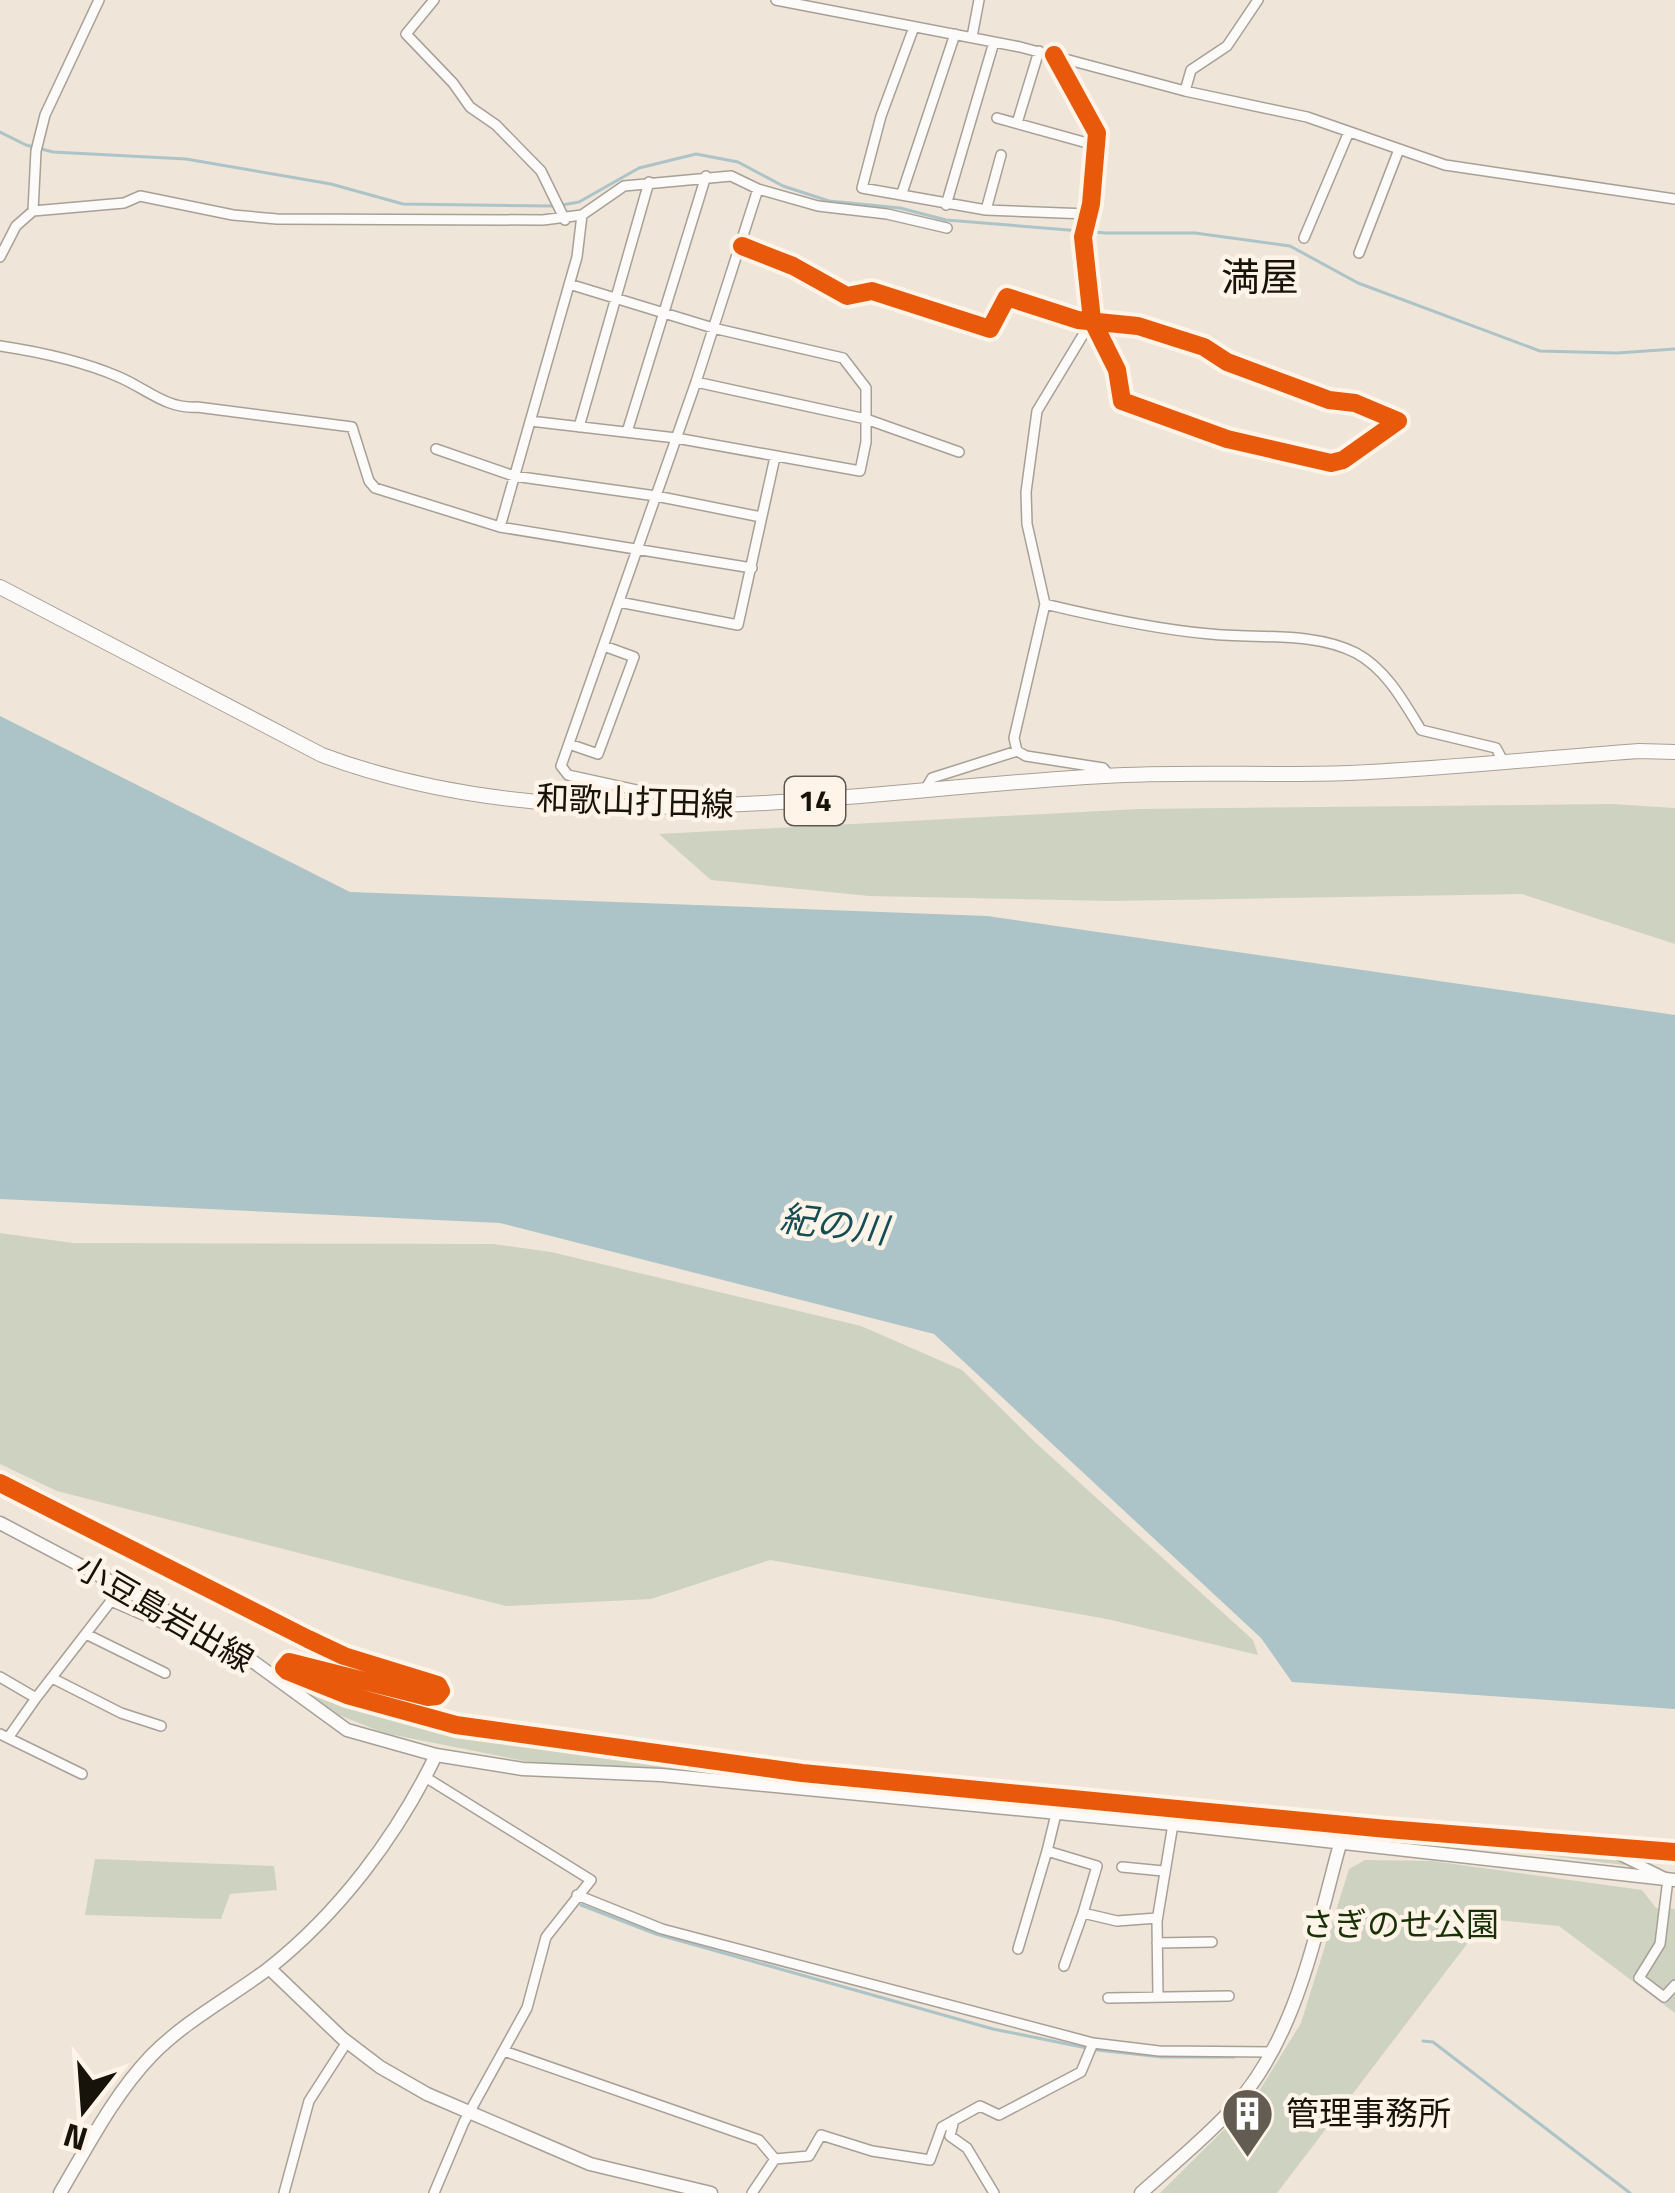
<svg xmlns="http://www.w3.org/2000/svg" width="1675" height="2193" font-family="'Titillium Web','Noto Sans JP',sans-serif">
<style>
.green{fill:#ced2c0}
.water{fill:#acc4c7}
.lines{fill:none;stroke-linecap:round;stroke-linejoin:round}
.stream{stroke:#acc4c7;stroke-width:3}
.street-casing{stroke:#a7a097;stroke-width:12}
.secondary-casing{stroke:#a7a097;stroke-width:15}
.primary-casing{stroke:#a7a097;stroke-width:16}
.street{stroke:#fdfbf9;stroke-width:9}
.secondary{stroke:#fdfbf9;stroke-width:12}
.primary{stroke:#fdfbf9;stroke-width:14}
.cycleway-casing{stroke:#fff4e7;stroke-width:26}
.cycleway{stroke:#e8590c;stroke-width:18}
.labels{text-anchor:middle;stroke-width:9;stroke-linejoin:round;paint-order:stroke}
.shield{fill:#fff4e7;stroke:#5d564c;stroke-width:3}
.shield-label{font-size:30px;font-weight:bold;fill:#17120a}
.street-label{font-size:33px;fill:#17120a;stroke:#fff4e7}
.park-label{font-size:33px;fill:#193107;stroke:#fff4e7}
.poi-label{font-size:33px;fill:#17120a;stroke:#fff4e7;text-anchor:start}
.water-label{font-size:36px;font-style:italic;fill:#154d57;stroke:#fff4e7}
.quarter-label{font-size:39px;fill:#17120a;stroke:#fff4e7}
</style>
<rect width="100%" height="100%" fill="#efe5d9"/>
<path class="green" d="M1612,804l63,4v136l-153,-50 -412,7 -241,-5 -158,-16 -52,-46 480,-25z
M0,1233l73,10 420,1 58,8 310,74 101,44 75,74 216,196 5,15 -151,-36 -337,-59 -119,39 -145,7 -449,-115 -57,-27z
M277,1670l75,35 103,26 187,27 536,55 418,35 45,19 -139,-17 -832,-81 -110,-1 -176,-35 -45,-18z
M95,1859l179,7 3,24 -47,4 -9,25 -136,-4z
M1365,1860l67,1 210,29 14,18 19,1v104l-116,-87 -73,-7 -209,274h-117l93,-92 48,-78 48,-154z"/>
<path class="water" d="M0,716l350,176 637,24 688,99v694l-383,-27 -31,-44 -327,-304 -434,-111 -500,-24z"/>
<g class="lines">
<path class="stream" d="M0,132l26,13 27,7 133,7 145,25 72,20 149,2
M562,205l17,-3 60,-34 57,-14 42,8 45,24 46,15 71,7 46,12 160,13h89l95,13 68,37 182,68 77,2 58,-4
M581,1905l75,29 337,95 94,19
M1423,2041l10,1 197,151
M1097,2050l65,7h72"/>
<defs>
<path id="street" d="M434,0l-28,34 47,49 17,24 26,18 45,46 24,49
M776,0l244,47 165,44 122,26 138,48 230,34
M914,27l-33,89 -19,72 124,22 102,4
M972,37l7,-37
M1185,91l6,-21 36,-24 31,-46
M997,118l101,28
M1017,123l22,-72
M902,193l53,-159
M946,205l48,-163
M986,210l15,-55
M33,211l3,-60 9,-36 54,-115
M1304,238l44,-104
M742,246l51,20 54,30 25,-5 118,38 17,-32 71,23 60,6 66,21 23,15 102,38 26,3 43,18 -55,39 -12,3 -104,-24 -105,-38 -5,-31 -25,-50 -9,-83 8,-33 6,-71 -43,-78
M1359,253l39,-101
M0,257l16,-31 17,-15 91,-8 16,-7 93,19 44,4 266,1 39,-5 42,-29 107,-10 27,13 60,17 69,8 60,14
M0,346c40,6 82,15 119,31 28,12 47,32 78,30l155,20 17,54 6,7 125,39 252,41
M696,382l170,37 93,33
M530,421l146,17 184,33 6,-29v-54l-23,-30 -130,-30 -144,-44
M579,427l70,-245
M627,432l79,-256
M436,449l78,27 142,20 105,21
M500,527l77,-270 5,-42
M619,602l119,23 37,-168
M1045,604c54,13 110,25 165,30 46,5 103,-3 146,19 30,16 48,49 65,77l75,18 7,13
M569,744l29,10 36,-97 -30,-11
M1017,751l-3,-13 31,-134 -18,-80 -1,-32 11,-81 55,-91
M926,788l6,-10 85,-27 9,5 77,12 6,7
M671,807l-7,-11 -96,-21 -7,-9 135,-384 62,-193
M86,1634l79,39
M0,1677l36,21 75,-97 69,30 19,-5
M52,1678l69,35 40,13
M0,1734l82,40
M8,1738l28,-40
M425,1777l166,103 -45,57 -19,71 -63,114 -30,71
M1595,1843l73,36 -8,65 -21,34 25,19 11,-12
M1047,1851l9,-37
M1122,1867l41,4
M577,1895l85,34 431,114 66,8 112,1
M1157,1943l55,-1
M1018,1949l29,-98 50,15 -14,47 34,8 40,-3
M1064,1966l19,-53
M1158,1997l-1,-76 16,-97
M1108,1998l121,-2
M504,2051l255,89 16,19 34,-3 12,-21 51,16 58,9 12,-33 38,-21 19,9 82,-43 12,-29
M954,2120l-4,16 17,12 27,45
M284,2193l25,-92 38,-59
M752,2193l23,-34"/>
<path id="secondary" d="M0,1523l229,121 118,86 89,25 87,14 138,6 512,49 502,56
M269,1968l73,70 38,29 47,27 163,70 121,29
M60,2193c28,-47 53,-97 91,-137 34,-35 78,-58 117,-87 71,-56 129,-133 168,-214
M1141,2193c30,-27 62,-53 90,-83 66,-71 84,-176 109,-266"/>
<path id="primary" d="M0,587l322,168c249,93 524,35 782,21 82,-5 163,0 245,-3 96,-4 193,-15 290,-22l36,1"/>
</defs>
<use href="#street" class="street-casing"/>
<use href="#secondary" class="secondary-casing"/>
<use href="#primary" class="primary-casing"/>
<use href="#street" class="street"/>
<use href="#secondary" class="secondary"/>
<use href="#primary" class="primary"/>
<defs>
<path id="cycleway" d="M742,246l51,20 54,30 25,-5 118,38 17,-32 71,23 60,6 66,21 23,15 102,38 26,3 43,18 -55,39 -12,3 -104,-24 -105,-38 -5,-31 -25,-50 -9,-83 8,-33 6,-71 -43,-78
M0,1483l308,156 36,17 94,29 3,6 -4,5 -9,1 -139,-35 -5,6 3,3 60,24 109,30 346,48 585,56 288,23"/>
</defs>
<use href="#cycleway" class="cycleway-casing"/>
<use href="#cycleway" class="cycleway"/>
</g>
<defs>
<symbol id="building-pin" viewBox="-11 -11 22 30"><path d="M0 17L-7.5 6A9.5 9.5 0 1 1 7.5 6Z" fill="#635c52" stroke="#fff4e7"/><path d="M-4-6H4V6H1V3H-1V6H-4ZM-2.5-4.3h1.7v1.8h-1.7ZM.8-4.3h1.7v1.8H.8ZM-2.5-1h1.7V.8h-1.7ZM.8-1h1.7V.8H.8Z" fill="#fff"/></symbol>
</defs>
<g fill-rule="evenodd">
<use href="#building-pin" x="1218" y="2084" width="59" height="81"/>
</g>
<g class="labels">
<rect class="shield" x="785" y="777" width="60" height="48" rx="9"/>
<g class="shield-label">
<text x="815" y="811">14</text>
</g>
<g class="street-label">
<text transform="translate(635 801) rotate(2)" y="12">和歌山打田線</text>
<text transform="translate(165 1613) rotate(30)" y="12">小豆島岩出線</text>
</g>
<g class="park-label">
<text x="1400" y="1936">さぎのせ公園</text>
</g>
<g class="poi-label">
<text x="1286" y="2125">管理事務所</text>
</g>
<g class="water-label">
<text transform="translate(834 1224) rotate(7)" y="13">紀の川</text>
</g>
<g class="quarter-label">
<text x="1260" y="291">満屋</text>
</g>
</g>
<g transform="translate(84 2109) rotate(197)" stroke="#fff4e7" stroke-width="9" paint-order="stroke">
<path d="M0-9L21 45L0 30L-21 45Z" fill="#17120a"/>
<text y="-18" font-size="33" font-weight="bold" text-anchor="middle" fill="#17120a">N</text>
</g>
</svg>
